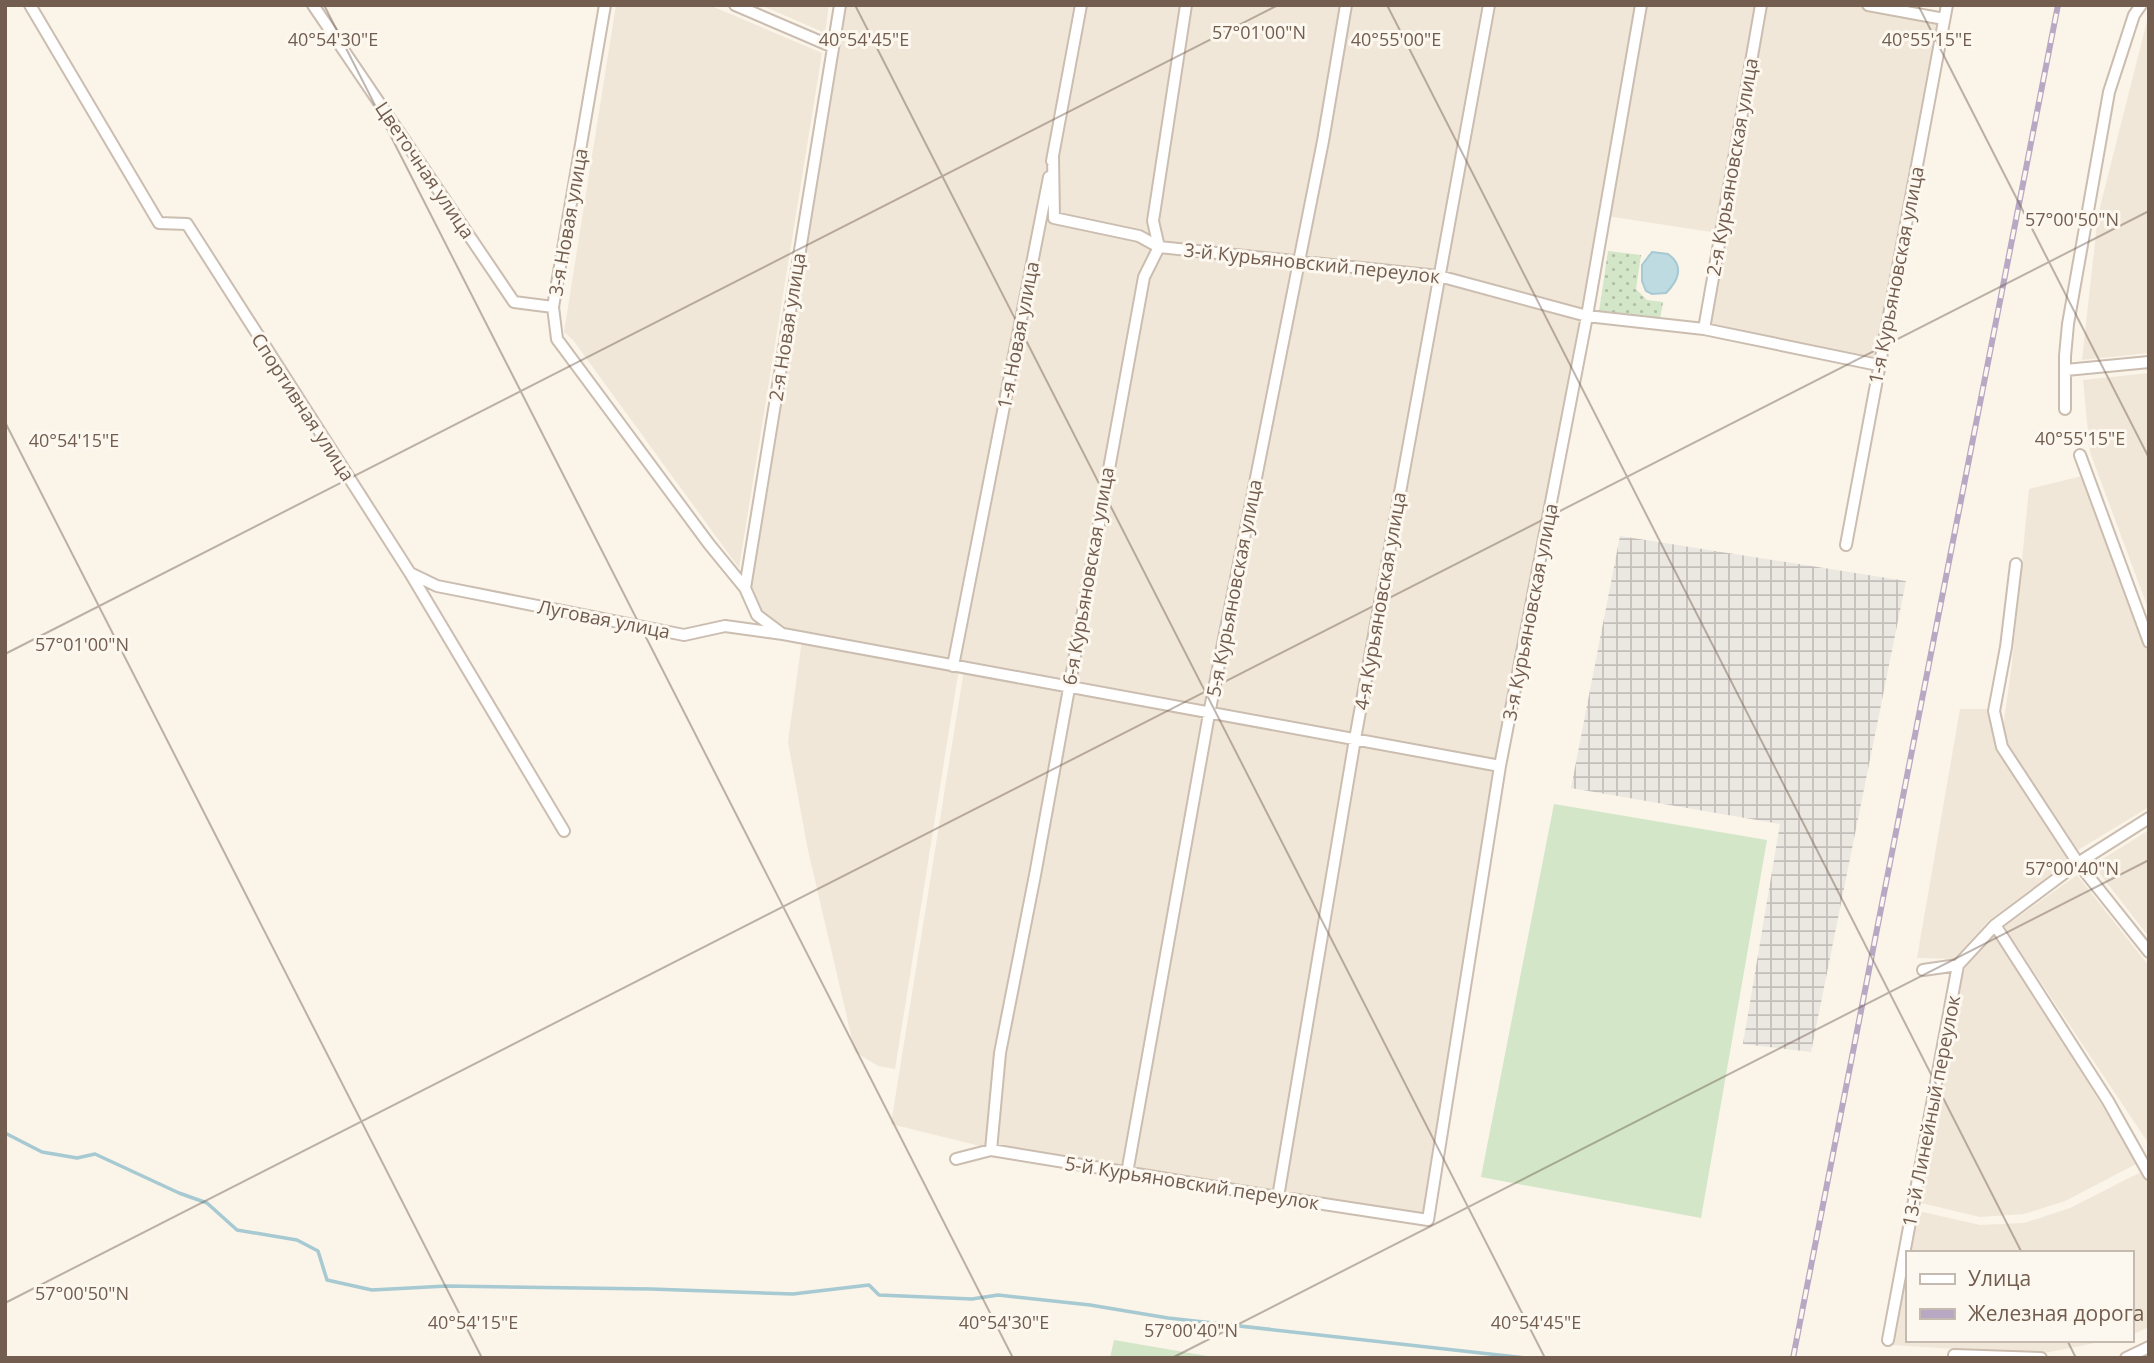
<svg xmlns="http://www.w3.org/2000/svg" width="2154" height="1363" font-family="'Open Sans',sans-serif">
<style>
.residential{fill:#f1e7d8}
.industrial{fill:url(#industrial-grid)}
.park{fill:url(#park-dots)}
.garden{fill:#d3e6c8}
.water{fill:#bfdbe2;stroke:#a6c9d2;stroke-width:2}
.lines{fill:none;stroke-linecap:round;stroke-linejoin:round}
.stream{stroke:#a6c9d2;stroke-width:3.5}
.street-casing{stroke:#cbbdb0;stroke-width:14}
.street{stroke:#fff;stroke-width:10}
.rail-casing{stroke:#b8a8c3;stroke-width:6}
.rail{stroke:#fdf8ef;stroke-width:3.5;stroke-dasharray:10;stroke-linecap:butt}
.ticks{fill:none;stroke:#725d4f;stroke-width:2;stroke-opacity:0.45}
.labels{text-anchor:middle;stroke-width:6;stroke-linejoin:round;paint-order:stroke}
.street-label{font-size:19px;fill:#725d4f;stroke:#fdf8ef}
.ticks-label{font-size:18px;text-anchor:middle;fill:#725d4f;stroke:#fdf8ef;stroke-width:6;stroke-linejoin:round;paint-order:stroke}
</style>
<defs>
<pattern id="industrial-grid" width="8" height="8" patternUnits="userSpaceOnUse" patternTransform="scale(1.75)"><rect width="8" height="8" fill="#ebe7e1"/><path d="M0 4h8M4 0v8" fill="none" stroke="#c3beb9"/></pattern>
<pattern id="park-dots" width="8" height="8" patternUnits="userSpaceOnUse" patternTransform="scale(1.75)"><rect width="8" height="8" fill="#d3e6c8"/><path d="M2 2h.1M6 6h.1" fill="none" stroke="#b0bea5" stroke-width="1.8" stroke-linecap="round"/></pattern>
</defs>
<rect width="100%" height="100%" fill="#faf4e9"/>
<path class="residential" d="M616,5h93l113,48 -83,515 -166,-228 -9,-8z
M761,5h68l-4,28z
M843,5h338l-26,242 -15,27 -75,408 -278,-50 -27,-19 -11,-22z
M1190,5h153l-48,251 -133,-12 -7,-24z
M1350,5h135l-48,268 -132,-15z
M1492,5h147l-55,306 -141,-38z
M1644,5h114l-40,228 -111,-17z
M1762,5h93l85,16 -64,340 -169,-35z
M2149,13v340l-67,7 16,-145z
M1161,251l135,11 -90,449 -133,-27 73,-407z
M1301,263l135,15 -83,457 -138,-24z
M1442,280l142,39 -87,443 -138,-25z
M2149,373v238l-59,-159 -7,-72z
M2082,476l67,179v152l-71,43 -69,-100 -6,-22 9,-65 17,-174z
M802,640l157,28 -64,401 -17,-3 -23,-14 -47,-202 -20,-108z
M964,670l101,18 -77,460 -97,-24z
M1070,689l136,28 -82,451 -131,-21 10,-93z
M1960,709h28l8,40 73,112 -81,60 -33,38 -38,-1z
M1212,718l140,24 -78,452 -142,-23z
M1358,742l138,26 -70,449 -145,-21z
M2149,830v107l-56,-72z
M2077,875l72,91v178l-145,-217z
M1995,934l143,229 -73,38 -41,13 -44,3 -63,-15 45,-233z
M2143,1171l6,10v146l-18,8v-82h-221l8,-42 62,14 44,-2 46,-15z
M1907,1264v76h203l-70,14 -148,-9z"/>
<path class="industrial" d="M1620,536l286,45 -95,471 -68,-8 37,-220 -209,-36z"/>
<path class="park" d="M1608,251l33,4 -5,34 11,11 16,2 -3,17 -61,-8z"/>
<path class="garden" d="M1554,804l213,36 -66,378 -220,-41z
M1114,1340l105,18h-109z"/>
<path class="water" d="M1652,252l16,2c17,12 10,27 -2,39l-14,1 -6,-3 -4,-10v-16z"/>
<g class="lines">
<path class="stream" d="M5,1133l37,19 35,6 18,-4 84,39 28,10 30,27 60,10 21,11 9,29 45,10 75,-4 204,3 142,5 76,-9 10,10 93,4 26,-4 92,10 78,13 358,40"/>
<defs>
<path id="street" d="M30,5l129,218 28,1 223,349 154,258
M313,5l201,297 39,5
M605,5l-52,302 4,32 152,205 36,44
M735,5l98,42
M1868,5l76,14
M1053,156l1,62 85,18 20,11 280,29 148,40 117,13 174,36
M1052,161l29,-156
M1704,329l57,-324
M2066,370l83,-8
M2065,409v-53l3,-32 41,-232 25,-77 7,-10
M2080,455l69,187
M1846,545l101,-540
M2016,564l-10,83 -12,64 8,36 76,116 71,89
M410,573l27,13 247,49 41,-9 58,8 717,132
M781,633l-24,-18 -12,-27 95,-583
M953,666l96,-489
M1995,925l113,176 41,73
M1923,970l35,-5 37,-40 83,-62 71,-45
M991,1150l9,-97 35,-178 109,-598 15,-30 -6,-26 33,-216
M956,1159l35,-9 287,47 150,23 72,-454 87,-450 54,-311
M1127,1173l82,-459 114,-573 23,-136
M1278,1197l77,-458 134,-734
M1888,1340l70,-375
M1954,1355l87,3
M2126,1358l23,-11"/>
</defs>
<use href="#street" class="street-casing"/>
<use href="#street" class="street"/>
<defs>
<path id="rail" d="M1793,1358l265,-1353"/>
</defs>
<use href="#rail" class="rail-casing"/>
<use href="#rail" class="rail"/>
</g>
<path class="ticks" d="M324,5l689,1353M855,5l690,1353M1387,5l635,1248M1918,5l231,453M5,422l477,936M5,654l1273,-649M5,1303l2144,-1092M2067,1340l9,18M1172,1358l977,-498"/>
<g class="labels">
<g class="street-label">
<text transform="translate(1732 167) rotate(-80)" y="7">2-я Курьяновская улица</text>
<text transform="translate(425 170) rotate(56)" y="7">Цветочная улица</text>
<text transform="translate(568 222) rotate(-80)" y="7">3-я Новая улица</text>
<text transform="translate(1312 263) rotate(6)" y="7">3-й Курьяновский переулок</text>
<text transform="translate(1896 275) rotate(-79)" y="7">1-я Курьяновская улица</text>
<text transform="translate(787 327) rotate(-81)" y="7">2-я Новая улица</text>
<text transform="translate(1018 335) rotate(-79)" y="7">1-я Новая улица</text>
<text transform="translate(303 407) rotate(57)" y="7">Спортивная улица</text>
<text transform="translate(1088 576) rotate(-80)" y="7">6-я Курьяновская улица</text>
<text transform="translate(1234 588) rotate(-79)" y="7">5-я Курьяновская улица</text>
<text transform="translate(1380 601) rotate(-80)" y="7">4-я Курьяновская улица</text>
<text transform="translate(1530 612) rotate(-79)" y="7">3-я Курьяновская улица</text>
<text transform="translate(604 619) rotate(11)" y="7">Луговая улица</text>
<text transform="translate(1931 1111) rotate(-79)" y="7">13-й Линейный переулок</text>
<text transform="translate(1192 1183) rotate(9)" y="7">5-й Курьяновский переулок</text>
</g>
</g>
<g class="ticks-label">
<text x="1259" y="39">57°01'00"N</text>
<text x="333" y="46">40°54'30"E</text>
<text x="864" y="46">40°54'45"E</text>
<text x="1396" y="46">40°55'00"E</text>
<text x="1927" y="46">40°55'15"E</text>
<text x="2072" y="226">57°00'50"N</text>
<text x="2080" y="445">40°55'15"E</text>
<text x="74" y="447">40°54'15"E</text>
<text x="82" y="651">57°01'00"N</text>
<text x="2072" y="875">57°00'40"N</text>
<text x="82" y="1300">57°00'50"N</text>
<text x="473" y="1329">40°54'15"E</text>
<text x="1004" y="1329">40°54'30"E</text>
<text x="1536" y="1329">40°54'45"E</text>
<text x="1191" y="1337">57°00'40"N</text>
</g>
<rect width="2154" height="1363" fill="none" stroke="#725d4f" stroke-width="14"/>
<rect x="1906" y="1251" width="228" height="91" fill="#fdf8ef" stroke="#c5baaf" stroke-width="2"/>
<rect x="1920" y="1274" width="35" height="10" fill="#ffffff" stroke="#c5baaf" stroke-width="2"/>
<text x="1968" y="1286" font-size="21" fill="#725d4f">Улица</text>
<rect x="1920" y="1309" width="35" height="10" fill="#b8a8c3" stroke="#c5baaf" stroke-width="2"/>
<text x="1968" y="1321" font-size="21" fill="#725d4f">Железная дорога</text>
</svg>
